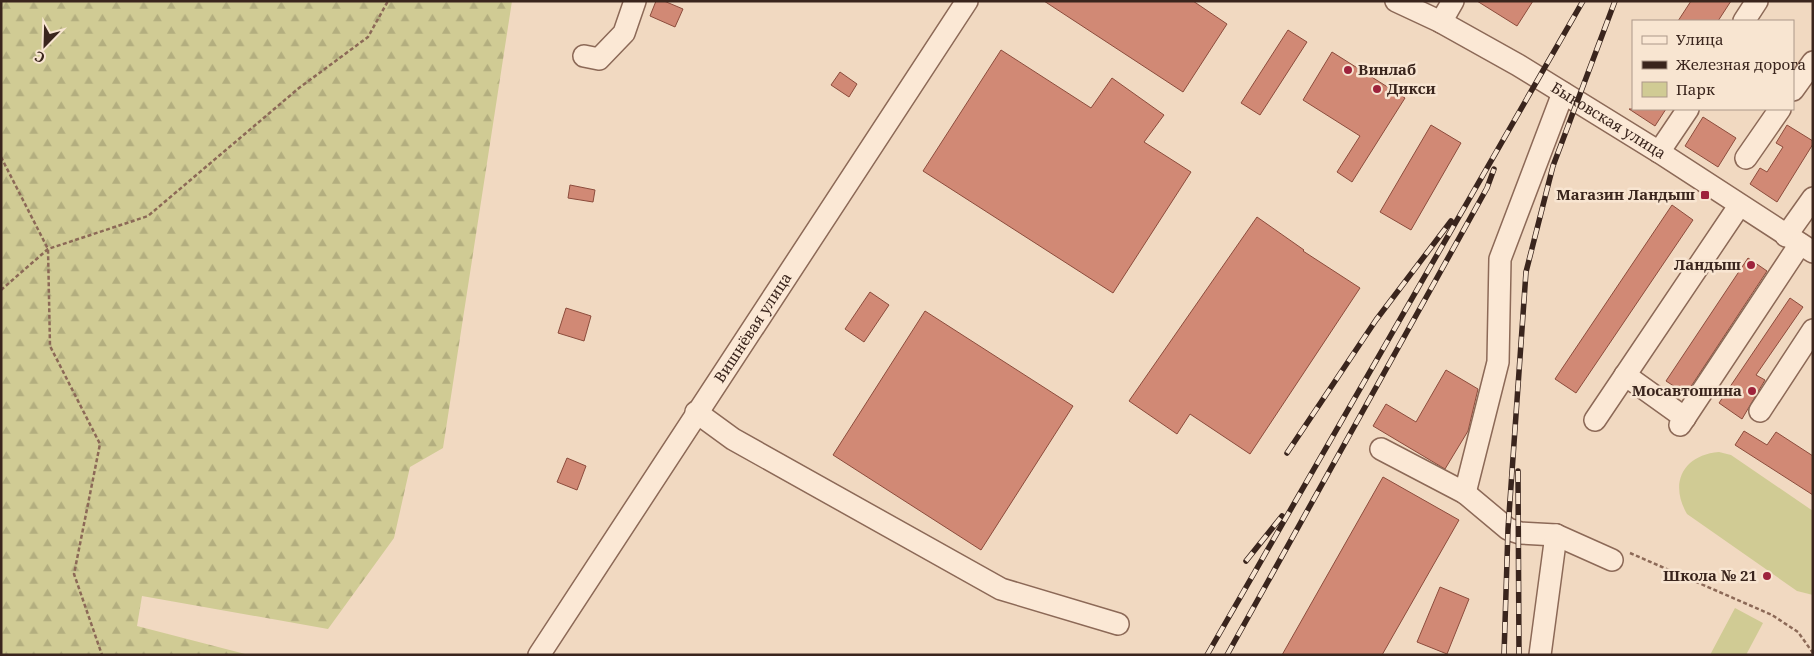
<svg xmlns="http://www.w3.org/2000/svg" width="1814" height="656" font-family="'Noto Serif',serif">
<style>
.forest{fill:url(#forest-firs)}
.park{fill:#d0cb94}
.building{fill:#d18975;stroke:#8c4c3c}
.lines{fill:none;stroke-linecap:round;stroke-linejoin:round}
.minor-casing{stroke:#8c6957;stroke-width:24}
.path{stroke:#8c6957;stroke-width:2.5;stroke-dasharray:4 2.5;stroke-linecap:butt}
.minor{stroke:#fbe8d5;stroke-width:21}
.rail-casing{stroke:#3a251d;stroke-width:5.5}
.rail{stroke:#f8e5d1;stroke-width:4;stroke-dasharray:11;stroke-linecap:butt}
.poi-dot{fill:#9e233c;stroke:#f8e5d1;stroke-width:2}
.labels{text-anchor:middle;stroke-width:5;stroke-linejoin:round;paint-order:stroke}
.poi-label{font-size:15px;font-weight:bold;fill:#3a251d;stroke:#f8e5d1;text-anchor:end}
.street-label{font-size:15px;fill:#3a251d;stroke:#f8e5d1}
</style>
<defs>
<pattern id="forest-firs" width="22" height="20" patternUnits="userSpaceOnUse" patternTransform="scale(1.25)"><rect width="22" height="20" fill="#d0cb94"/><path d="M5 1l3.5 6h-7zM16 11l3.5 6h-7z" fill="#b3ae7f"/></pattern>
</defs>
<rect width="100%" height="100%" fill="#f1d9c1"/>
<path class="forest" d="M1,1h511l-69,447 -33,19 -16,71 -66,91 -186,-33 -5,30 112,29h-248z"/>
<path class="park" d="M1719,452l12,3 82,56v84l-16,-4 -110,-77c-18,-31 -4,-59 32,-62z
M1735,608l28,15 -17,32h-36z"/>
<path class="building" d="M656,1h8l19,8 -8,18 -25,-11z
M1044,1h149l34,23 -44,68z
M1477,1h56l-16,25z
M1691,1h40l-13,20h-40z
M1288,30l19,12 -47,73 -19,-12z
M1001,50l90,58 21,-30 52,37 -20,27 47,30 -78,121 -190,-122z
M1332,52l73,46 -53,84 -15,-10 23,-36 -57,-36z
M840,72l17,12 -8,13 -18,-12z
M1629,109h37l-11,17z
M1703,117l33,21 -18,29 -33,-21z
M1431,125l30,18 -50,87 -31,-18z
M1787,125l26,16v3l-36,58 -27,-18 10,-16 7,4 16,-25 -7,-4z
M570,185l25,5 -2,12 -25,-4z
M1672,205l21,15 -117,173 -21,-14z
M1257,217l47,33 -1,1 57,37 -110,166 -60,-40 -13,20 -48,-33z
M1748,258l19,13 -81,123 -20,-13z
M870,292l19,13 -25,37 -19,-13z
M1790,298l13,9 -47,68 9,5 -23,39 -23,-16z
M566,308l25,8 -7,25 -26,-8z
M925,311l148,95 -92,144 -148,-95z
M1446,370l32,19 -10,42 -23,38 -72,-43 13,-22 30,18z
M1744,431l23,14 9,-13 37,24v39l-78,-50z
M567,458l19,8 -9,24 -20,-8z
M1383,477l76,43 -77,135h-100z
M1440,587l29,12 -22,55 -30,-12z"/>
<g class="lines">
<defs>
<g id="minor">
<path id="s1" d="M1396,1l45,21 77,43 141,87 154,100"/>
<path d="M1744,21l13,-20"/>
<path d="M1441,22l12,-21"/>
<path d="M584,56l15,3 25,-26 11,-32"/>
<path d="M1793,90l20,-28"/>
<path d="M1659,152l29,-43"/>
<path d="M1746,158l34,-49"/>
<path d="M1786,236l27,-38"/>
<path d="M1625,375l60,43"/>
<path d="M1760,411l53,-81"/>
<path d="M696,412l37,27 268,150 117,35"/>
<path d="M1595,420l144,-214"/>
<path d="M1680,425l120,-181"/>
<path d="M1381,449l84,44 43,36 12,4 36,2 56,25"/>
<path d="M1465,493l33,-131 2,-103 63,-166"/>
<path id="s2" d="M539,655l428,-654"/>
<path d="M1540,655l16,-120"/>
</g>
</defs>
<use href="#minor" class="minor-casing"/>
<path class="path" d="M1,157l47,92 2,97 50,98 -26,130 28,81
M1,290l47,-41 100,-33 151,-128 69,-51 20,-36
M1630,553l142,62 26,17 15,21"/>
<use href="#minor" class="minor"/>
<defs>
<path id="rail" d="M1287,453l89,-133 75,-99
M1518,471l1,184
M1246,561l36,-45
M1207,655l376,-654
M1227,655l260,-467 7,-19
M1504,655l4,-126 18,-257 27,-106 62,-165"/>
</defs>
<use href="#rail" class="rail-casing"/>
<use href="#rail" class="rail"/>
</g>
<g class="poi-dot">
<circle cx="1348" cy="70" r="5"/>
<circle cx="1377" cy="89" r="5"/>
<rect x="1700" y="190" width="10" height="10" rx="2.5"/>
<circle cx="1751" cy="265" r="5"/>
<circle cx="1752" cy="391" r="5"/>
<circle cx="1767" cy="576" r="5"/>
</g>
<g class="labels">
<g class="poi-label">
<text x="1358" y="75" text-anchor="start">Винлаб</text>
<text x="1387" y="94" text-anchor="start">Дикси</text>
<text x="1695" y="200">Магазин Ландыш</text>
<text x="1741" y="270">Ландыш</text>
<text x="1742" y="396">Мосавтошина</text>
<text x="1757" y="581">Школа № 21</text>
</g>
<g class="street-label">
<text dy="5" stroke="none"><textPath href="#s1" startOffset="244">Быковская улица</textPath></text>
<text dy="5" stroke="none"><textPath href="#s2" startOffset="391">Вишнёвая улица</textPath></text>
</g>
</g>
<rect width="1814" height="656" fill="none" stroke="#3a251d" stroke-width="5"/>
<rect x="1632" y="20" width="162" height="90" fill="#f8e5d1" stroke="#ac9889"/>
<rect x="1642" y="36" width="25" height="8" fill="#fbe8d5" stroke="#ac9889"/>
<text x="1676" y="45" font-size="15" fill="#3a251d">Улица</text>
<rect x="1642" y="61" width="25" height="8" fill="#3a251d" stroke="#ac9889"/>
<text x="1676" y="70" font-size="15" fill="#3a251d">Железная дорога</text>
<rect x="1642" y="82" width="25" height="15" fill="#d0cb94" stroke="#ac9889"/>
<text x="1676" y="95" font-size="15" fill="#3a251d">Парк</text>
<g transform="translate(45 45) rotate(203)" stroke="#f8e5d1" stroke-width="4" paint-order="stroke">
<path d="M0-4L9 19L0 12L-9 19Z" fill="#3a251d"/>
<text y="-8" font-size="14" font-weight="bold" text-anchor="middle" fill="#3a251d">С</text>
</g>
</svg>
